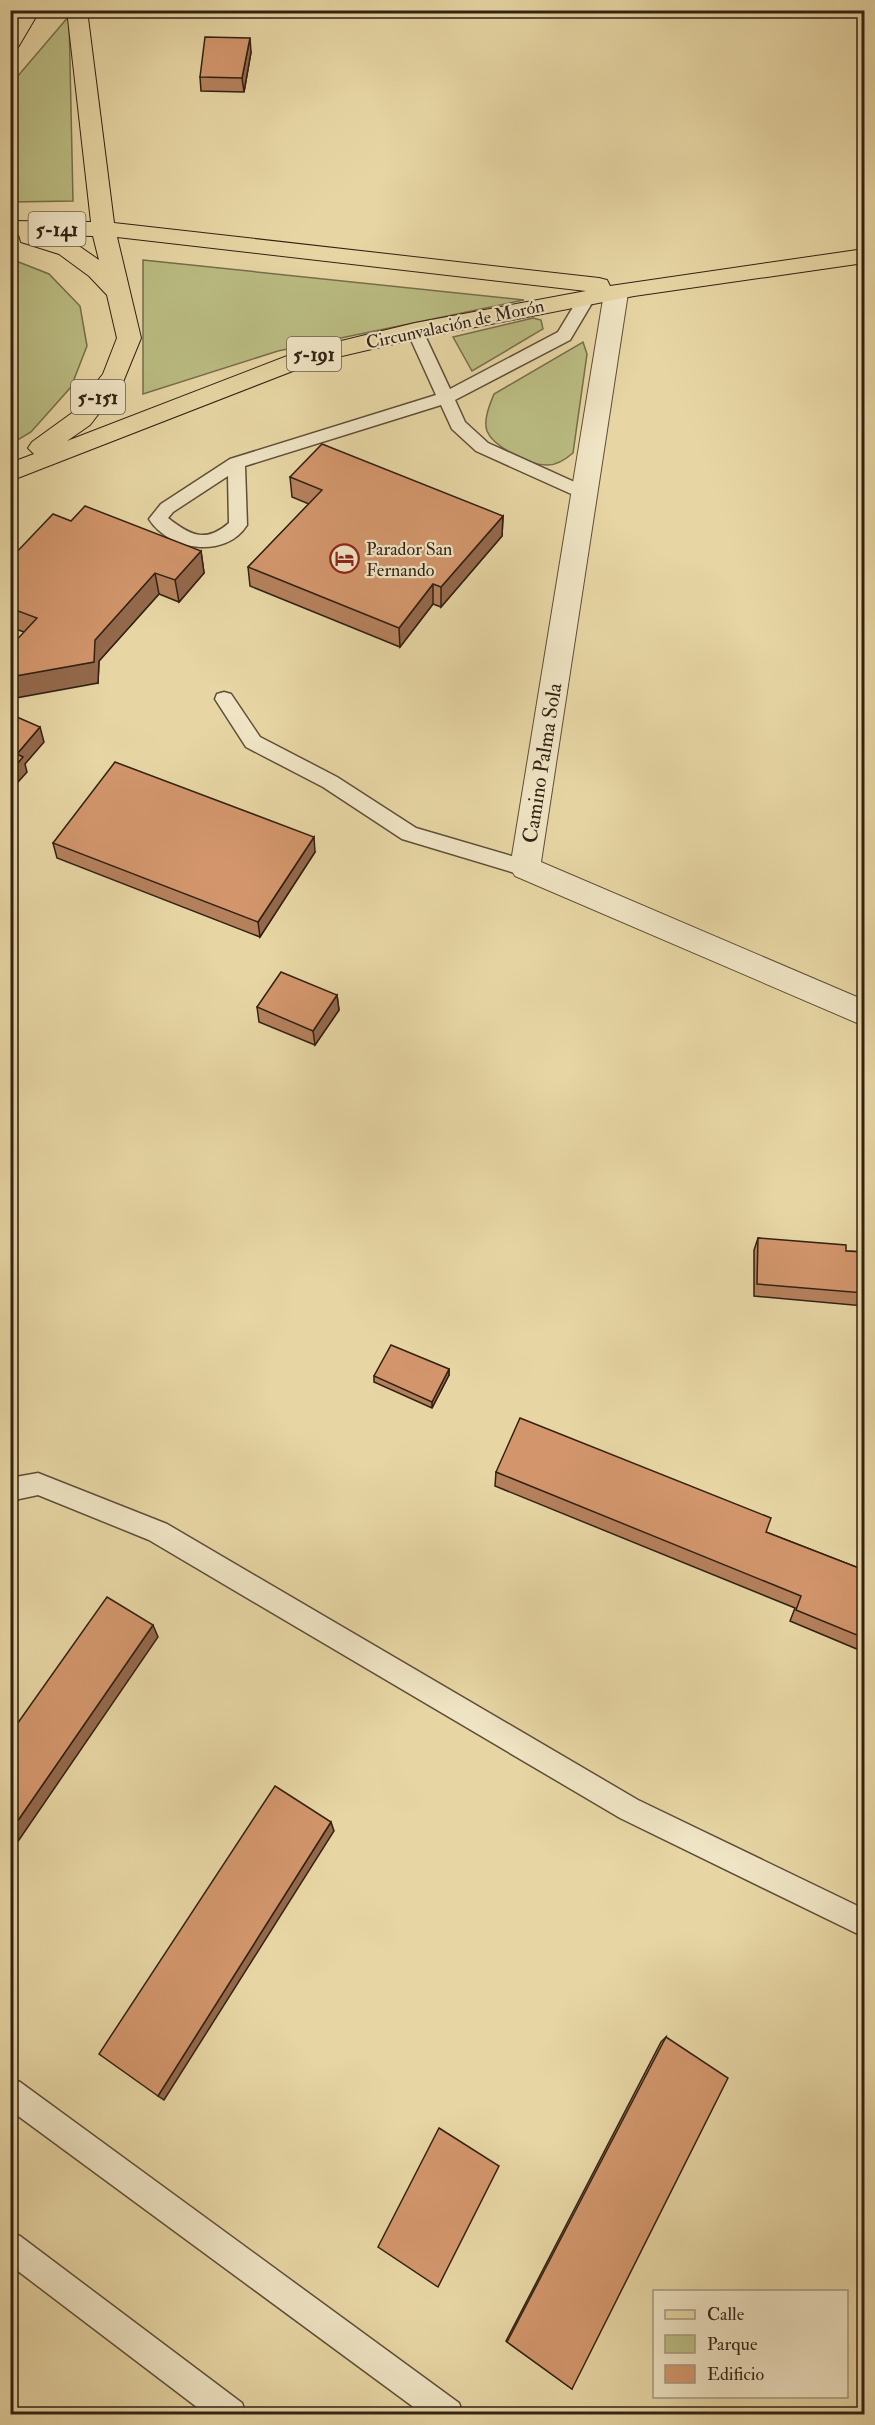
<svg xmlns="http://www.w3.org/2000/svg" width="875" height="2425" font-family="'IM FELL Double Pica',serif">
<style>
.green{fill:#babc82;stroke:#766e4a;stroke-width:1.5}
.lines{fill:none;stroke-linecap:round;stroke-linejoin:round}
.lane-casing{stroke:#5f4e37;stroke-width:3}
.street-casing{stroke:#5f4e37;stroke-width:2}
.primary-casing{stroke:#322113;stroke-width:2}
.lane{fill:#efe4c4;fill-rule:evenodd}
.street{fill:#efe4c4;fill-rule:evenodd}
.primary{fill:#e7d6a4;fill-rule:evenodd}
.wall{fill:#b5815d;stroke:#322113;stroke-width:1.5}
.shaded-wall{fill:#94694c;stroke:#322113;stroke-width:1.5}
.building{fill:#d3966c;stroke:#322113;stroke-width:1.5}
.labels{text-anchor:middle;stroke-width:4.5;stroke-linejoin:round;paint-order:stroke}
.far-street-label{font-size:18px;fill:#322113;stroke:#efe4c4}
.far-poi-label{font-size:18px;fill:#322113;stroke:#efe4c4;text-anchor:start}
.shield{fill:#efe4c4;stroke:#6b5c48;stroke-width:1.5}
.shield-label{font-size:20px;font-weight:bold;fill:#322113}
.street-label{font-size:21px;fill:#322113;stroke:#efe4c4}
</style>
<rect width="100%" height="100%" fill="#e7d6a4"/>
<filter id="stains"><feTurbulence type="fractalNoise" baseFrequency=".00333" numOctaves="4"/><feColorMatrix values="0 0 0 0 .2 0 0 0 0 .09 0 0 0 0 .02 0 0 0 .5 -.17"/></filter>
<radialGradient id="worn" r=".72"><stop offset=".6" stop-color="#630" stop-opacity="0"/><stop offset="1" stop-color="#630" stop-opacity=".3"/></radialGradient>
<path class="green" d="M69,16l4,185 -62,1v-118z
M11,259l38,15 31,32 7,40 -16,41 -40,45 -20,12z
M143,260l381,40 -246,51 -135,43z
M533,318l8,2 2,9 -71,42 -19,-34z
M583,342l4,12 -14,99c-7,6 -15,12 -25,12 -16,1 -55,-18 -61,-34 -4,-11 3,-27 7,-37z"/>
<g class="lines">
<defs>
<path id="lane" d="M587,293l8,5 -25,42 -115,60 10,22 23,21 102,46 3,4 -3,4h-12l-102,-46 -24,-22 -11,-24 -196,61 2,59c-21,34 -78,26 -98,-6l12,-15 69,-45 206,-64 -29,-64 2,-4h12l29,62 108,-57 23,-38zM228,476l1,47c-23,20 -38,13 -61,-5l5,-6z
M224,692l7,2 29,43 77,40 79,51 116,34 3,6 -3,6 -7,2 -123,-37 -79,-52 -77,-40 -31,-48 2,-5z
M38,1473l129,51 471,276 226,109v28l-244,-119 -471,-278 -111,-45 -28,6v-23z
M10,2078l10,4 439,321 4,11h-40l-413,-304z
M10,2231l10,5 222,167 4,11h-40l-196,-149z"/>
<path id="street" d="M616,286l8,2 4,5 -87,569 323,138v26l-349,-150 -5,-8 94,-575 4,-5z"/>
<path id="primary" d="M19,10h21l-23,39 -7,2v-25z
M67,10h20l27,213 485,55 8,2 3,6 254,-37v14l-230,33 -219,43 -99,23 -306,119v-18l24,-9 -6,-6 4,-6 40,-29 31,-39 14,-36 -10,-43 -18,-19 -30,-22 -38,-12 -2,-7h-9v-14l81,1zM52,235l41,1 6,24 -23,-16zM117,237l469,54 -171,32 -115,28 -233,90 23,-16 33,-43 18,-44z"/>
</defs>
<use href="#lane" class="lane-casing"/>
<use href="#street" class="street-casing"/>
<use href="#primary" class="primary-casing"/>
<use href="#lane" class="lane"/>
<use href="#street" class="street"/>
<use href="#primary" class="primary"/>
</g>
<path class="wall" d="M251,52l-7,40 -43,-1 -1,-14z
M290,477l213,39 -1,20 -61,71 -8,-3 -33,43 -150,-61 -2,-19 61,-63 -17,-7z
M71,521l130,30 3,22 -25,29 -20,-8 -60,67 -1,22 -74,-51 -14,-5v-68z
M53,843l262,9 -55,85 -203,-79z
M337,995l2,15 -24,35 -56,-23 -2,-15z
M758,1238l88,13 18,1v54l-110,-10v-46z
M449,1369v6l-17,33 -58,-26v-6z
M496,1472l270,60 98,38v82l-74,-31 5,-13 -300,-122z
M666,2037l-94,352 -66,-48 155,-299z"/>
<path class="shaded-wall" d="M250,38l1,14 -7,40 -2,-14z
M503,516l-1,20 -61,71v-20z
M201,551l3,22 -25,29 -4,-22z
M155,573l4,21 -60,67 -1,22 -88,16v-22l85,-37z
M433,584v20l-33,43 -1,-19z
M40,727l4,15 -19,22 2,8 -17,19v-19l7,-18z
M314,837l1,15 -55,85 -2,-15z
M337,995l2,15 -24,35 -2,-14z
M449,1369v6l-17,33v-6z
M153,1625l5,12 -148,216v-21z
M331,1822l3,9 -170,269 -6,-4z"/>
<path class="building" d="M205,37l45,1 -8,40 -42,-1z
M322,444l181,72 -62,71 -8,-3 -34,44 -151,-61 74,-77 -32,-13z
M85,506l116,45 -26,29 -20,-7 -60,67 -1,22 -84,15v-30l27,-29 -27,-10v-30l2,-2 -2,-1v-16l43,-45 18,7z
M10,714l30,13 -23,27 6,3 -13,15z
M115,762l199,75 -56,85 -205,-79z
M281,972l56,23 -24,36 -56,-24z
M758,1238l88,7v6l18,1v41l-107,-9z
M391,1345l58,24 -17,33 -58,-26z
M520,1418l251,100 -5,14 98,38v68l-68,-28 5,-14 -305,-124z
M107,1597l46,28 -143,207v-98z
M275,1786l56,36 -173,274 -59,-42z
M666,2037l62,41 -156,311 -65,-47z
M439,2128l60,38 -61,121 -60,-40z"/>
<defs>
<symbol id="hotel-ring" viewBox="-11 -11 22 22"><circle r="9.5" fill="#efe4c4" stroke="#8f2418" stroke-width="1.5"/><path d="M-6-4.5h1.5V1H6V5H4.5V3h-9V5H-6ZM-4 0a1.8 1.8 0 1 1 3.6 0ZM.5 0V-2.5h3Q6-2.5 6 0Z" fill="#8f2418"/></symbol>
</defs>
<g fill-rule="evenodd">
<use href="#hotel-ring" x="328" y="542" width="33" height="33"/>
</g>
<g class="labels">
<g class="far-street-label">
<text transform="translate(455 324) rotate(-12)" y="6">Circunvalación de Morón</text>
</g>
<g class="far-poi-label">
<text x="366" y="555">Parador San<tspan x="366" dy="21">Fernando</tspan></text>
</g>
<g class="shield">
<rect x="28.5" y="212" width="57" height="34" rx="4.5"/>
<rect x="287" y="337" width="54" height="34" rx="4.5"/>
<rect x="71" y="380" width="54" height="34" rx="4.5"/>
</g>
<g class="shield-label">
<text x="57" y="236">5-141</text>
<text x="314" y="361">5-191</text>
<text x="98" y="404">5-151</text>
</g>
<g class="street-label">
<text transform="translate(542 763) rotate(-81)" y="7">Camino Palma Sola</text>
</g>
</g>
<rect width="875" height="2425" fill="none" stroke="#e7d6a4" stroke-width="36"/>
<rect x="12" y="12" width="851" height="2401" fill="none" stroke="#322113" stroke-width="3"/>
<rect x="18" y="18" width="839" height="2389" fill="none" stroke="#322113" stroke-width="1.5"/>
<rect x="653" y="2290" width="195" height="108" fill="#efe4c4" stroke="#a3967d" stroke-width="1.5"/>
<rect x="665" y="2310" width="30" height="9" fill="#e7d6a4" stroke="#a3967d" stroke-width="1.5"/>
<text x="707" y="2320" font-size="18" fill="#322113">Calle</text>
<rect x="665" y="2335" width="30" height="18" fill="#babc82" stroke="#a3967d" stroke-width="1.5"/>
<text x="707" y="2350" font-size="18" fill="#322113">Parque</text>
<rect x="665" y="2365" width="30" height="18" fill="#d3966c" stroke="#a3967d" stroke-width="1.5"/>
<text x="707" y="2380" font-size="18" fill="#322113">Edificio</text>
<rect width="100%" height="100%" filter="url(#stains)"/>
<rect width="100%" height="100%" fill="url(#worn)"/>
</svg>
